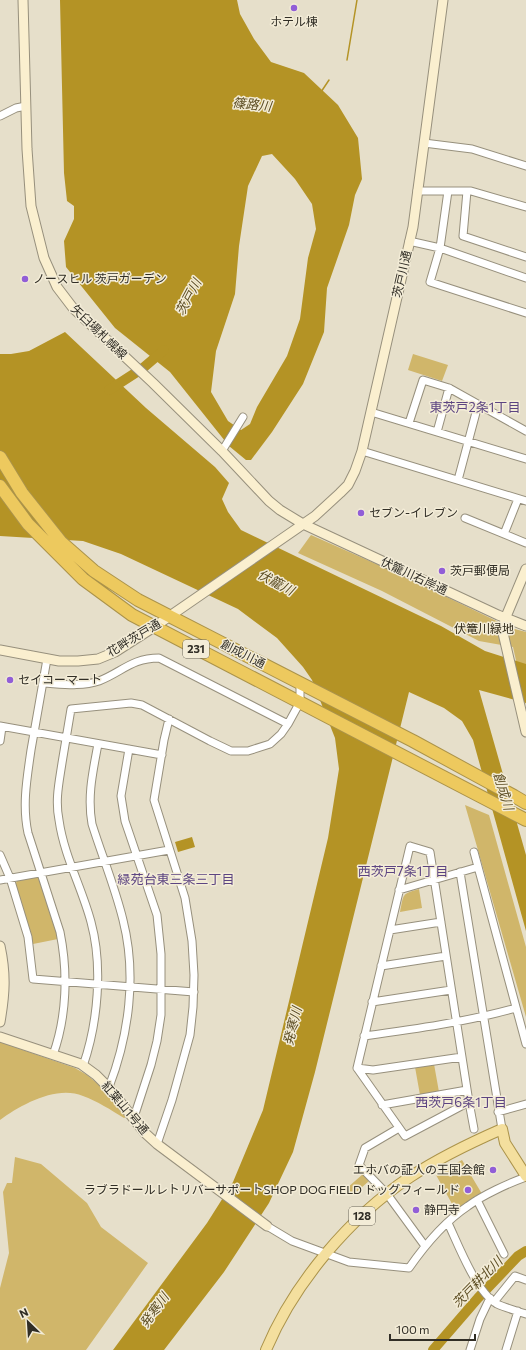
<svg xmlns="http://www.w3.org/2000/svg" width="526" height="1350" font-family="Commissioner,'Noto Sans JP',sans-serif">
<style>
.green{fill:#d0b66a}
.water{fill:#b49325;fill-rule:evenodd}
.lines{fill:none;stroke-linecap:round;stroke-linejoin:round}
.stream{stroke:#b49325;stroke-width:1.5}
.river{stroke:#b49325;stroke-width:10}
.street-casing{stroke:#97907d;stroke-width:9}
.secondary-casing{stroke:#97907d;stroke-width:11}
.primary-casing{stroke:#ab934a;stroke-width:12}
.highway-casing{stroke:#ab934a;stroke-width:14}
.street{stroke:#fff;stroke-width:7}
.secondary{stroke:#faefcf;stroke-width:9}
.primary{stroke:#f4df9e;stroke-width:10}
.highway{stroke:#edc95e;stroke-width:12}
.poi-dot{fill:#915ed7;stroke:#f3ecd7;stroke-width:1.5}
.labels{text-anchor:middle;stroke-width:3;stroke-linejoin:round;paint-order:stroke}
.shield{fill:#f3ecd7;stroke:#6b675b;stroke-width:1}
.shield-label{font-size:11px;font-weight:bold;fill:#312e26}
.poi-label{font-size:12px;fill:#312e26;stroke:#f3ecd7;text-anchor:start}
.street-label{font-size:12px;fill:#312e26;stroke:#f3ecd7}
.park-label{font-size:12px;fill:#312a18;stroke:#f3ecd7}
.water-label{font-size:13px;font-style:italic;fill:#5c4d23;stroke:#f3ecd7}
.neighbourhood-label{font-size:13px;fill:#5c4481;stroke:#f3ecd7}
</style>
<rect width="100%" height="100%" fill="#e6dfca"/>
<path class="green" d="M413,354l35,11 -6,16 -34,-11z
M311,535l90,40 110,53 15,4v73l-13,-58 -34,-6 -97,-50 -84,-38z
M465,805l24,10 37,132v70z
M37,877l3,2 16,49 2,11 -25,5 -5,-20 -13,-40 3,-4z
M419,889l3,19 -22,4c4,-18 1,-18 19,-23z
M0,1042l75,26 12,7 11,9 28,33 -2,1c-13,-8 -27,-17 -41,-22 -27,-11 -62,9 -83,24z
M434,1064l5,28 -19,3 -5,-28z
M15,1157l26,7 46,39 14,24 47,36 -62,87h-86v-62l9,-35 -6,-61 4,-9h5z
M462,1160l20,34 -26,17 -20,-36z
M363,1174l6,7 -16,14 -6,-7z"/>
<path class="water" d="M60,0h177l3,14 14,25 17,23 33,11 34,32 20,33 4,41 -7,16 -6,30 -22,63 -3,44 -21,52 -31,48 -21,28h-5l-17,-14 -59,-74 -55,-44 -49,-61 -2,-26 10,-22v-13l-7,-5 -3,-28zM272,154l23,25 17,25 4,25 -8,29 -8,61 -13,37 -30,51 -7,17 -9,6 -13,-9 -17,-29 5,-41 19,-57 4,-48 9,-60 14,-30z
M65,332l81,76 69,59 14,16 -7,16 6,13 13,18 200,96 44,25 41,13v39l-47,-13 47,165v76l-53,-191 -11,-19 -18,-13 -35,-16 -94,380 -22,80 -24,51 -45,69 -60,78h-51l94,-127 26,-41 30,-72 65,-272 11,-69 -4,-31 -23,-58 -9,-13 -26,-29 -39,-29 -117,-55 -38,-13 -83,-5v-182h11l18,-3z
M192,837l3,10 -17,5 -3,-10z"/>
<g class="lines">
<path class="stream" d="M347,60l10,-60
M321,92l8,-12"/>
<path class="river" d="M109,390l34,-22 21,-18
M433,1350l45,-52 40,-42 8,-5"/>
<defs>
<path id="street" d="M0,116l16,-8 10,-2
M424,143l48,6 54,17
M417,191h54l55,16
M448,191l-8,57 -10,34 96,31
M467,191l-4,45 63,21
M409,241l31,7 86,30
M371,412l155,47
M409,423l14,-43 26,8 77,43
M437,432l12,-44
M222,451l21,-34
M362,451l164,50
M458,480l20,-75
M465,518l61,25
M504,534l14,-35
M47,659c-5,30 -11,61 -16,91 -4,28 -9,55 -3,83l32,99c8,40 7,84 -7,123
M43,683c19,1 38,4 56,-2 23,-9 33,-23 60,-23l129,66
M0,726l162,29
M0,741l2,-14
M98,744c-5,27 -11,52 -6,80 10,32 23,63 31,96 14,55 6,115 -14,167
M129,749l-8,47 4,25 32,94 4,39v61l-4,26 -6,24 -15,46 -4,5
M410,846l20,6 39,250 -64,34 -48,-68z
M474,852l52,192
M0,855l10,23 18,59 5,42 161,13
M460,872l42,257
M0,880l169,-30
M399,890l79,-23
M390,930l51,-8
M381,966l65,-10
M372,1002l79,-12
M364,1036c51,-7 102,-14 152,-28
M83,1066c15,-43 20,-100 8,-144 -9,-34 -27,-66 -32,-102 -4,-20 0,-37 3,-57 3,-18 6,-36 9,-54l60,-6 11,2 68,36 21,10h17l22,-7 11,-10 7,-10 12,-22v-19
M357,1068l16,2 89,-13
M469,1102l5,27
M382,1105l85,-15
M498,1112l28,-8
M399,1128l-34,20 -6,17 28,29 38,52
M157,1144l15,-44 18,-65 3,-28 1,-32 -2,-34 -7,-43 -31,-98 10,-60 5,-21
M477,1200l27,54
M448,1223c10,21 28,69 49,81 9,4 20,7 29,10
M267,1226l25,15 57,21 60,6c16,-23 35,-46 59,-62 15,-11 41,-23 58,-29
M494,1302l21,-26 11,4
M470,1350l10,-31 10,-21
M506,1350l12,-39"/>
<path id="secondary" d="M23,0l4,149 4,57 13,52 13,29 16,21 80,75 69,68 47,50 11,9 23,14 195,91 28,11
M526,569l-21,50 -2,14 23,99
M0,650l59,11h19l20,-2 17,-7 39,-25 161,-111 25,-23 8,-8 7,-14 7,-20 51,-224 30,-227
M0,946c6,28 5,47 0,76
M0,1037l81,27 15,11 14,14 35,44 12,11 110,82"/>
<path id="primary" d="M266,1350c28,-67 84,-133 144,-173 29,-19 60,-34 92,-48l3,14 21,33"/>
<path id="highway" d="M0,457l22,36 39,49 33,29 44,29 275,141 101,55 12,7
M0,486l28,38 55,55 49,36 394,205"/>
</defs>
<use href="#street" class="street-casing"/>
<use href="#secondary" class="secondary-casing"/>
<use href="#primary" class="primary-casing"/>
<use href="#highway" class="highway-casing"/>
<use href="#street" class="street"/>
<use href="#secondary" class="secondary"/>
<use href="#primary" class="primary"/>
<use href="#highway" class="highway"/>
</g>
<g class="poi-dot">
<circle cx="294" cy="8" r="4"/>
<circle cx="25" cy="279" r="4"/>
<circle cx="361" cy="513" r="4"/>
<circle cx="442" cy="571" r="4"/>
<circle cx="10" cy="680" r="4"/>
<circle cx="493" cy="1170" r="4"/>
<circle cx="468" cy="1190" r="4"/>
<circle cx="416" cy="1210" r="4"/>
</g>
<g class="labels">
<g class="shield">
<rect x="183" y="640" width="26" height="18" rx="3"/>
<rect x="349" y="1207" width="26" height="18" rx="3"/>
</g>
<g class="shield-label">
<text x="196" y="653">231</text>
<text x="362" y="1220">128</text>
</g>
<g class="poi-label">
<text x="294" y="26" text-anchor="middle">ホテル棟</text>
<text x="33" y="283">ノースヒル 茨戸ガーデン</text>
<text x="369" y="517">セブン-イレブン</text>
<text x="450" y="575">茨戸郵便局</text>
<text x="18" y="684">セイコーマート</text>
<text x="485" y="1174" text-anchor="end">エホバの証人の王国会館</text>
<text x="460" y="1194" text-anchor="end">ラブラドールレトリバーサポートSHOP DOG FIELD ドッグフィールド</text>
<text x="424" y="1214">静円寺</text>
</g>
<g class="street-label">
<text transform="translate(402 274) rotate(-77)" y="4">茨戸川通</text>
<text transform="translate(99 332) rotate(44)" y="4">矢臼場札幌線</text>
<text transform="translate(414 576) rotate(25)" y="4">伏籠川右岸通</text>
<text transform="translate(134 638) rotate(-31)" y="4">花畔茨戸通</text>
<text transform="translate(243 654) rotate(27)" y="4">創成川通</text>
<text transform="translate(125 1108) rotate(50)" y="4">紅葉山1号通</text>
</g>
<g class="park-label">
<text x="484" y="633">伏篭川緑地</text>
</g>
<g class="water-label">
<text transform="translate(252 104) rotate(6)" y="5">篠路川</text>
<text transform="translate(188 297) rotate(-62)" y="5">茨戸川</text>
<text transform="translate(276 582) rotate(28)" y="5">伏籠川</text>
<text transform="translate(504 791) rotate(73)" y="5">創成川</text>
<text transform="translate(292 1026) rotate(-76)" y="5">発寒川</text>
<text transform="translate(477 1282) rotate(-46)" y="5">茨戸耕北川</text>
<text transform="translate(154 1310) rotate(-54)" y="5">発寒川</text>
</g>
<g class="neighbourhood-label">
<text x="475" y="412">東茨戸2条1丁目</text>
<text x="403" y="876">西茨戸7条1丁目</text>
<text x="176" y="884">緑苑台東三条三丁目</text>
<text x="461" y="1107">西茨戸6条1丁目</text>
</g>
</g>
<g transform="translate(28 1322) rotate(335)" stroke="#f3ecd7" stroke-width="3" paint-order="stroke">
<path d="M0-3L7 15L0 10L-7 15Z" fill="#312e26"/>
<text y="-6" font-size="11" font-weight="bold" text-anchor="middle" fill="#312e26">N</text>
</g>
<path d="M390 1334v6h85v-6" fill="none" stroke="#312e26" stroke-width="2"/>
<text x="396" y="1334" font-size="12" fill="#312e26" stroke="#f3ecd7" stroke-width="3" paint-order="stroke">100 m</text>
</svg>
